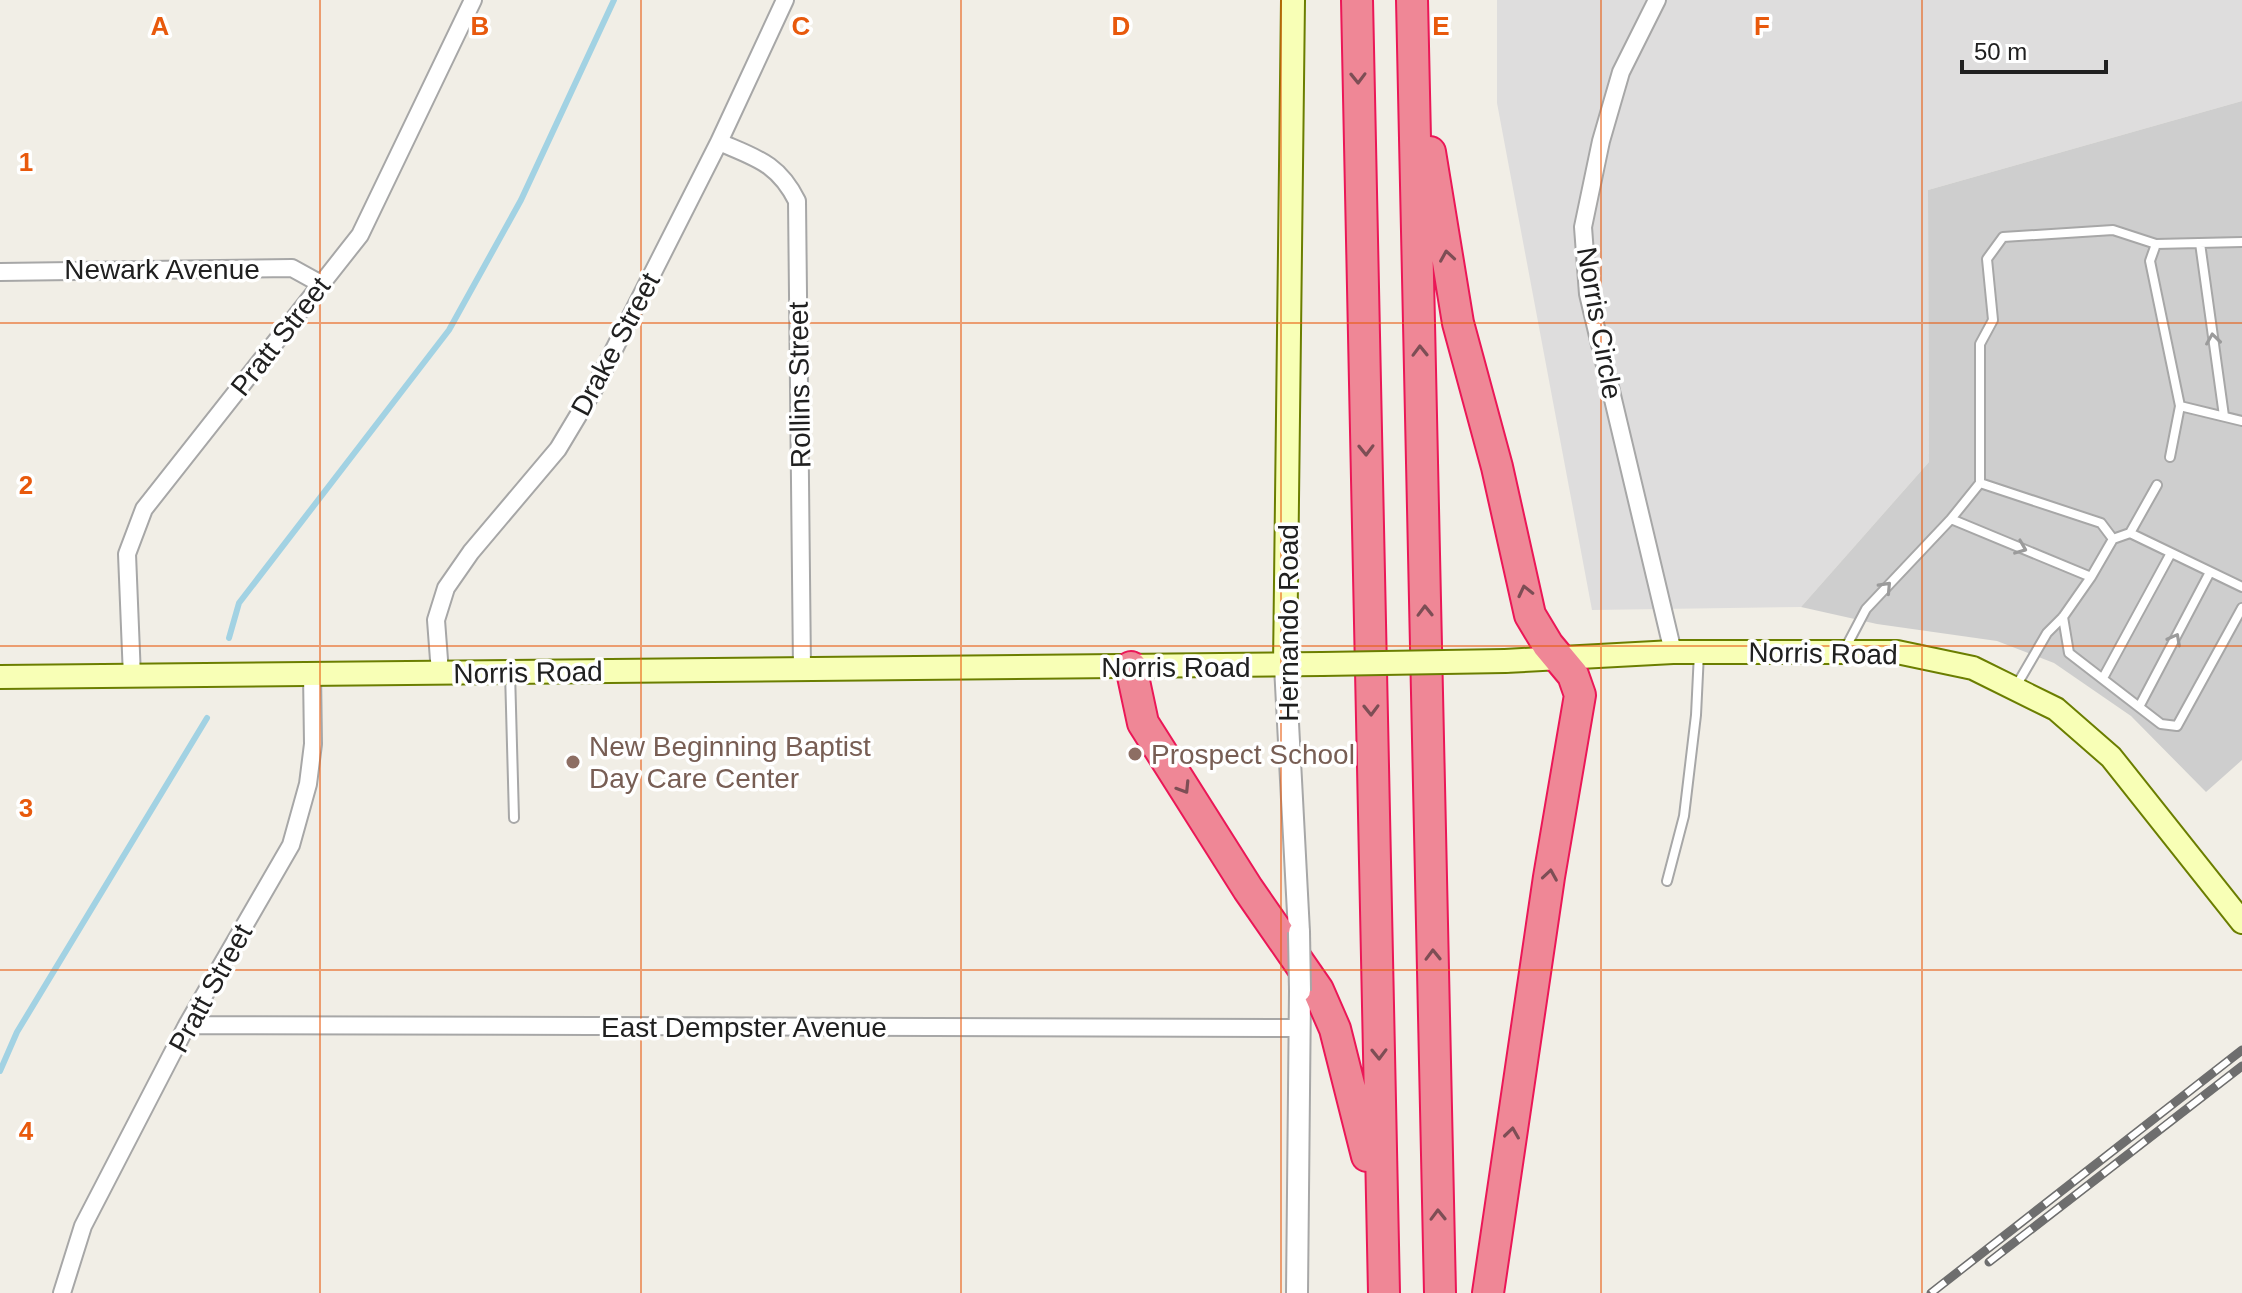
<svg xmlns="http://www.w3.org/2000/svg" width="2242" height="1293" font-family="Arial,sans-serif">
<style>
.residential{fill:#dedddd}
.religious{fill:#cecece}
.lines{fill:none;stroke-linecap:round;stroke-linejoin:round}
.stream{stroke:#a2d2e3;stroke-width:6}
.service-casing{stroke:#a7a7a7;stroke-width:12}
.minor-casing{stroke:#a7a7a7;stroke-width:20}
.tertiary-casing{stroke:#a7a7a7;stroke-width:24}
.secondary-casing{stroke:#6b7e00;stroke-width:26}
.motorway-casing{stroke:#eb1757;stroke-width:34}
.service{stroke:#fff;stroke-width:8}
.minor{stroke:#fff;stroke-width:16}
.tertiary{stroke:#fff;stroke-width:20}
.secondary{stroke:#f8ffb6;stroke-width:22}
.motorway{stroke:#ef8796;stroke-width:30}
.rail-casing{stroke:#6e6e6e;stroke-width:9}
.rail{stroke:#fff;stroke-width:6;stroke-dasharray:18;stroke-linecap:butt}
.tertiary-bridge-casing{stroke:#a7a7a7;stroke-width:24;stroke-linecap:butt}
.secondary-bridge-casing{stroke:#6b7e00;stroke-width:26;stroke-linecap:butt}
.tertiary-bridge{stroke:#fff;stroke-width:20}
.secondary-bridge{stroke:#f8ffb6;stroke-width:22}
.oneway{stroke:#7d4e55}
.oneway2{stroke:#9b9b9b}
.grid{fill:none;stroke:#e8590c;stroke-width:2;stroke-opacity:0.55}
.education-dot{fill:#8d6e63;stroke:#fff;stroke-width:3}
.labels{text-anchor:middle;stroke-width:7;stroke-linejoin:round;paint-order:stroke}
.street-label{font-size:28px;fill:#202020;stroke:#fff}
.education-label{font-size:28px;fill:#785e54;stroke:#fff;text-anchor:start}
.grid-label{font-size:26px;text-anchor:middle;font-weight:bold;fill:#e8590c;stroke:#fff;stroke-width:7;stroke-linejoin:round;paint-order:stroke}
</style>
<rect width="100%" height="100%" fill="#f1eee6"/>
<path class="residential" d="M1497,0h745v101l-314,89 1,272 -128,145 -209,3 -95,-507z"/>
<path class="religious" d="M2242,101v659l-36,32 -75,-76 -77,-53 -57,-22 -120,-17 -76,-17 128,-145 -1,-272z"/>
<g class="lines">
<path class="stream" d="M229,638l10,-35 210,-273 72,-130 93,-200
M0,1071l17,-39 190,-314"/>
<defs>
<path id="service" d="M2200,243l24,173
M2180,406l62,15
M2170,457l10,-51 -30,-145 6,-17 86,-2
M1980,483l121,40 12,16
M1951,519l140,58
M2130,533l27,-48
M2063,617l6,36 92,71 16,2 65,-118
M1846,647l20,-38 85,-90 29,-36v-139l13,-24 -6,-61 16,-22 110,-7 43,14
M510,672l4,146
M2103,678l68,-125
M2015,688l32,-55 16,-16 28,-40 22,-38 17,-6 112,54
M2139,707l71,-135
M1667,881l17,-65 12,-101 3,-62"/>
<path id="minor" d="M1657,0l-36,72 -20,69 -18,86 5,67 85,358
M719,142c37,16 59,21 78,59l5,468
M0,272l292,-4 29,16
M440,673l-4,-53 10,-32 25,-36 87,-103 36,-60 125,-247 66,-142
M132,677l-5,-123 17,-45 216,-274 113,-235
M187,1025l1113,3
M62,1293l21,-67 104,-201 104,-180 17,-61 5,-40 -1,-71"/>
<path id="tertiary" d="M1285,666l14,266
M1297,1293l3,-302"/>
<path id="secondary" d="M1505,661l168,-9h224l76,16 83,41 55,48 131,165
M1285,666l8,-666
M0,677l1322,-13"/>
<path id="motorway" d="M1357,0l27,1293
M1412,0l28,1293
M1430,152l28,171 39,144 33,148 18,30 25,30 7,20 -31,182 -61,416
M1131,667l12,56 105,166 70,101 17,39 32,127"/>
</defs>
<use href="#service" class="service-casing"/>
<use href="#minor" class="minor-casing"/>
<use href="#tertiary" class="tertiary-casing"/>
<use href="#secondary" class="secondary-casing"/>
<use href="#motorway" class="motorway-casing"/>
<use href="#service" class="service"/>
<use href="#minor" class="minor"/>
<use href="#tertiary" class="tertiary"/>
<use href="#secondary" class="secondary"/>
<use href="#motorway" class="motorway"/>
<defs>
<path id="rail" d="M1989,1262l253,-196
M1931,1293l311,-243"/>
</defs>
<use href="#rail" class="rail-casing"/>
<use href="#rail" class="rail"/>
<defs>
<path id="tertiary-bridge" d="M1299,932l1,59"/>
<path id="secondary-bridge" d="M1322,664l183,-3"/>
</defs>
<use href="#tertiary-bridge" class="tertiary-bridge-casing"/>
<use href="#secondary-bridge" class="secondary-bridge-casing"/>
<use href="#tertiary-bridge" class="tertiary-bridge"/>
<use href="#secondary-bridge" class="secondary-bridge"/>
</g>
<defs><path id="oneway-chevron" d="M-2-3.5L2.5 0L-2 3.5" fill="none" stroke-width="1.6" stroke-linecap="round" stroke-linejoin="round" transform="scale(2)"/></defs>
<g class="oneway">
<use href="#oneway-chevron" transform="translate(1358 78) rotate(89)"/>
<use href="#oneway-chevron" transform="translate(1447 256) rotate(-99)"/>
<use href="#oneway-chevron" transform="translate(1420 351) rotate(-91)"/>
<use href="#oneway-chevron" transform="translate(1366 450) rotate(89)"/>
<use href="#oneway-chevron" transform="translate(1525 591) rotate(-103)"/>
<use href="#oneway-chevron" transform="translate(1425 611) rotate(-91)"/>
<use href="#oneway-chevron" transform="translate(1371 710) rotate(89)"/>
<use href="#oneway-chevron" transform="translate(1184 788) rotate(58)"/>
<use href="#oneway-chevron" transform="translate(1550 875) rotate(-81)"/>
<use href="#oneway-chevron" transform="translate(1433 955) rotate(-91)"/>
<use href="#oneway-chevron" transform="translate(1379 1054) rotate(89)"/>
<use href="#oneway-chevron" transform="translate(1512 1133) rotate(-82)"/>
<use href="#oneway-chevron" transform="translate(1438 1215) rotate(-91)"/>
</g>
<g class="oneway2">
<use href="#oneway-chevron" transform="translate(2213 339) rotate(-98)"/>
<use href="#oneway-chevron" transform="translate(2021 548) rotate(22)"/>
<use href="#oneway-chevron" transform="translate(1886 587) rotate(-47)"/>
<use href="#oneway-chevron" transform="translate(2175 639) rotate(-62)"/>
</g>
<path class="grid" d="M320,0v1293M641,0v1293M961,0v1293M1281,0v1293M1601,0v1293M1922,0v1293M0,323h2242M0,646h2242M0,970h2242"/>
<g class="education-dot">
<circle cx="1135" cy="754" r="8"/>
<circle cx="573" cy="762" r="8"/>
</g>
<g class="labels">
<g class="street-label">
<text x="162" y="279">Newark Avenue</text>
<text transform="translate(1600 323) rotate(80)" y="10">Norris Circle</text>
<text transform="translate(280 336) rotate(-52)" y="10">Pratt Street</text>
<text transform="translate(615 344) rotate(-62)" y="10">Drake Street</text>
<text transform="translate(799 385) rotate(-91)" y="10">Rollins Street</text>
<text transform="translate(1288 623) rotate(-90)" y="10">Hernando Road</text>
<text transform="translate(1823 653) rotate(1)" y="10">Norris Road</text>
<text x="1176" y="677">Norris Road</text>
<text transform="translate(528 672) rotate(-1)" y="10">Norris Road</text>
<text transform="translate(210 988) rotate(-61)" y="10">Pratt Street</text>
<text x="744" y="1037">East Dempster Avenue</text>
</g>
<g class="education-label">
<text x="589" y="756">New Beginning Baptist<tspan x="589" dy="32">Day Care Center</tspan></text>
<text x="1151" y="764">Prospect School</text>
</g>
</g>
<g class="grid-label">
<text x="160" y="35">A</text>
<text x="480" y="35">B</text>
<text x="801" y="35">C</text>
<text x="1121" y="35">D</text>
<text x="1441" y="35">E</text>
<text x="1762" y="35">F</text>
<text x="26" y="171">1</text>
<text x="26" y="494">2</text>
<text x="26" y="817">3</text>
<text x="26" y="1140">4</text>
</g>
<path d="M1962 60v12h144v-12" fill="none" stroke="#202020" stroke-width="4"/>
<text x="1974" y="60" font-size="24" fill="#202020" stroke="#ffffff" stroke-width="6" paint-order="stroke">50 m</text>
</svg>
